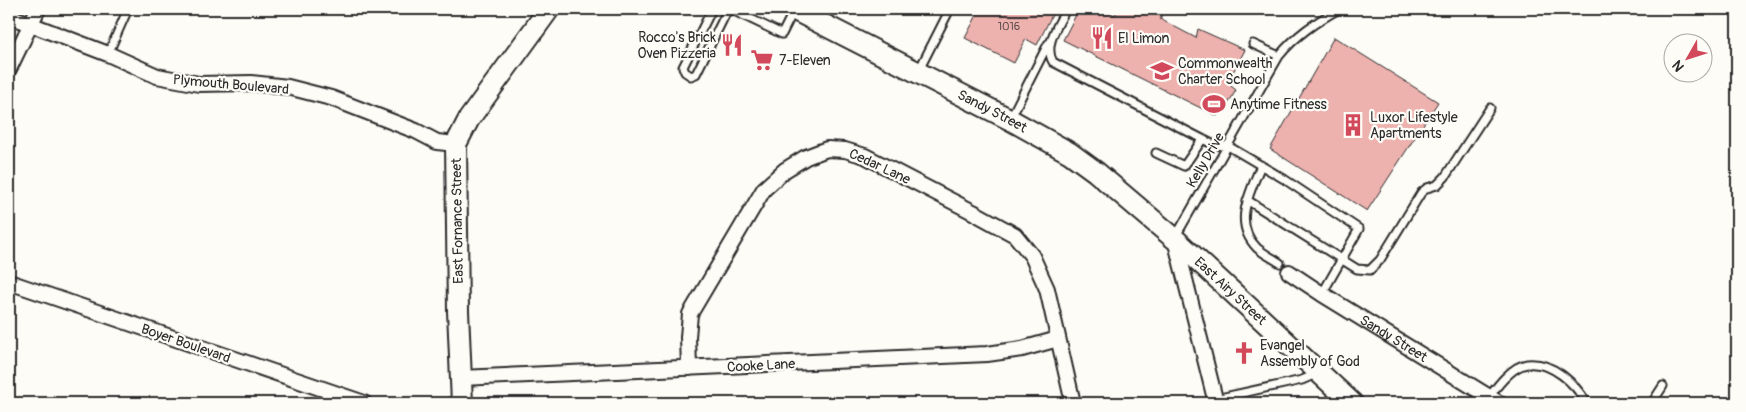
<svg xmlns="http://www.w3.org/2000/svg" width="1746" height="412" font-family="Pangolin,sans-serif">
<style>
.building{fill:#edb1ae;stroke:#2b2b2b}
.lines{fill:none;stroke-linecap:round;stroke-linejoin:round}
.lane-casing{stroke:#2b2b2b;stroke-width:11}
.street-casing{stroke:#2b2b2b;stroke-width:18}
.secondary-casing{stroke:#2b2b2b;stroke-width:24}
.lane{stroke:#fdfcf7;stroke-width:7}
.street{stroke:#fdfcf7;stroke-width:14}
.secondary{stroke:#fdfcf7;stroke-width:20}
.labels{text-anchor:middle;stroke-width:4.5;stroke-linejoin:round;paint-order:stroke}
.number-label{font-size:11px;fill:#5c4c4c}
.poi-label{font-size:14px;fill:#2b2b2b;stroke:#fdfcf7;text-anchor:start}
.street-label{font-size:14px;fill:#2b2b2b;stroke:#fdfcf7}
</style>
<rect width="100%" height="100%" fill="#fdfcf7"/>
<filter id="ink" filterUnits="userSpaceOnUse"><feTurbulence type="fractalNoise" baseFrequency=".02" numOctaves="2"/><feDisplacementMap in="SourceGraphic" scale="10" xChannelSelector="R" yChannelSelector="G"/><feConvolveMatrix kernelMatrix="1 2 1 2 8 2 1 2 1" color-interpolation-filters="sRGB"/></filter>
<g filter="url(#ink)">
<path class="building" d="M980,9h64l9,4 -16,32 -11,-6 -12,24 -49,-25z
M1079,9h24l12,6 3,-6h47l-5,10 36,19 2,-9 47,21 -18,33 9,7 -8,14 -4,-2 -7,14 -154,-76z
M1334,37l104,65 -71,109 -97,-62z"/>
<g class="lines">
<defs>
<path id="lane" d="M712,9l-29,58 2,5 6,4 5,-2 32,-65
M730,9l52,25 11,-22
M1066,9c-7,15 -23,36 -13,53l161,83 14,1 56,33 75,50 -37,65
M1253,44l26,12
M108,54l20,-45
M918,72l32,-63
M1010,119l38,-75
M1156,153l28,13 18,-26
M1261,165c-11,28 -29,58 -4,83 7,6 16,10 23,15
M1247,200l110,69 13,1 10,-10 41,-67 6,-5 10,-3 8,-8 45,-69
M1176,236l103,-180c17,-21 37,-34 60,-47
M1489,397c8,-11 23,-31 38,-33 26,-3 48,20 60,39
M1215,399l87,-19 14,-6
M1652,403l11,-17"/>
<g id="street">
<path d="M9,16l99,38 49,22 42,8 52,-1 37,4 43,11 85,33 21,11 19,2"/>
<path d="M9,69l29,-60"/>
<path d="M1175,239l41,164"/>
<path id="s1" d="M1289,272l33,22 177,109"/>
<path d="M9,282l355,121"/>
<path d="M689,368l-1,-31 2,-23 74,-125 21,-19 21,-13 21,-8 18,1 20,6 108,56 42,23 17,21 15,33 26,114"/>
<path d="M461,378l526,-24 35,-5 36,-10"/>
</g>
<g id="secondary">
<path id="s2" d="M793,9l216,110 61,34 26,19 79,67 177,164"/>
<path d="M462,403l-4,-92 -2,-167 13,-25 80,-110"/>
</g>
</defs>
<use href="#lane" class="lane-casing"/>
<use href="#street" class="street-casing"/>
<use href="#secondary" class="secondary-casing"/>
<use href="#lane" class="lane"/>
<use href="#street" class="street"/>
<use href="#secondary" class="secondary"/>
</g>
</g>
<defs>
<symbol id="restaurant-bare" viewBox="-9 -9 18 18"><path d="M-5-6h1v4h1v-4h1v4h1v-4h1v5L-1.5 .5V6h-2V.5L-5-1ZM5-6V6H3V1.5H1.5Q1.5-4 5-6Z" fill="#d1495b" stroke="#fdfcf7" stroke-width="2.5" paint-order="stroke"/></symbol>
<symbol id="supermarket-bare" viewBox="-9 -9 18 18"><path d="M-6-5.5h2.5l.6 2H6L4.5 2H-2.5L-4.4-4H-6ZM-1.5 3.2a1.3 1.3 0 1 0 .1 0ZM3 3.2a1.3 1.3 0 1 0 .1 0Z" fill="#d1495b" stroke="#fdfcf7" stroke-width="2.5" paint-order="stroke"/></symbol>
<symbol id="school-bare" viewBox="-9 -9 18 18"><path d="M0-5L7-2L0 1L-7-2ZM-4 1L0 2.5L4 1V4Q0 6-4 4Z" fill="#d1495b" stroke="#fdfcf7" stroke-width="2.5" paint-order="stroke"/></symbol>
<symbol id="stadium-bare" viewBox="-9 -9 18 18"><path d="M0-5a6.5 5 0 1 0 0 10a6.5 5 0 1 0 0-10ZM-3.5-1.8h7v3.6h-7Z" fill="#d1495b" stroke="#fdfcf7" stroke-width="2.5" paint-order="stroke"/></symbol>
<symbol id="building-bare" viewBox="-9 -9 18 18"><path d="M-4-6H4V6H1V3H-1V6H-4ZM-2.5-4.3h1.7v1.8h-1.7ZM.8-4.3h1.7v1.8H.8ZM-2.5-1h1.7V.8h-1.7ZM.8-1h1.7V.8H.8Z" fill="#d1495b" stroke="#fdfcf7" stroke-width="2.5" paint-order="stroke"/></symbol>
<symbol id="church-bare" viewBox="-9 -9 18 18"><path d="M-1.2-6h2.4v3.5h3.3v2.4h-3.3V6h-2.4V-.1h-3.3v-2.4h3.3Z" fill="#d1495b" stroke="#fdfcf7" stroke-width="2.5" paint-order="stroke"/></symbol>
</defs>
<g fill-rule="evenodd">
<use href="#restaurant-bare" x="1086" y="22" width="32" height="32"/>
<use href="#restaurant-bare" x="716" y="29" width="32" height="32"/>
<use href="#supermarket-bare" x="746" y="44" width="32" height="32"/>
<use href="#school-bare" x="1146" y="55" width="32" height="32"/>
<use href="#stadium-bare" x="1198" y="88" width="32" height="32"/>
<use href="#building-bare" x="1337" y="109" width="32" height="32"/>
<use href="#church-bare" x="1228" y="337" width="32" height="32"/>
</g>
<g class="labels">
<g class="number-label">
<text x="1009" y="30">1016</text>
</g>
<g class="poi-label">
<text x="716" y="42" text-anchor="end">Rocco's Brick<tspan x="716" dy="16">Oven Pizzeria</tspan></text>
<text x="1118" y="43">El Limon</text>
<text x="779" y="65">7-Eleven</text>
<text x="1178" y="68">Commonwealth<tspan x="1178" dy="16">Charter School</tspan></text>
<text x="1230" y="109">Anytime Fitness</text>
<text x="1370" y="122">Luxor Lifestyle<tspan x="1370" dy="16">Apartments</tspan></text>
<text x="1260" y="350">Evangel<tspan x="1260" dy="16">Assembly of God</tspan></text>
</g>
<g class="street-label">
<text transform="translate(231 84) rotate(5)" y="5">Plymouth Boulevard</text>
<text dy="5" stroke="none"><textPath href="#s2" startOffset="224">Sandy Street</textPath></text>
<text transform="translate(1205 160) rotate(-60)" y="5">Kelly Drive</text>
<text transform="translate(880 166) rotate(25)" y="5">Cedar Lane</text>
<text transform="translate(457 221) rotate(-91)" y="5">East Fornance Street</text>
<text dy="5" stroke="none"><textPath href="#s2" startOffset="524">East Airy Street</textPath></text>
<text dy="5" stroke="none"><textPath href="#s1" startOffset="124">Sandy Street</textPath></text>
<text transform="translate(186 343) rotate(19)" y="5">Boyer Boulevard</text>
<text transform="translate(761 365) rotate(-3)" y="5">Cooke Lane</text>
</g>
</g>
<rect width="1746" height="412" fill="none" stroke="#fdfcf7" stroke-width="30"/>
<rect x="15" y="15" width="1716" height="382" fill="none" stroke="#2b2b2b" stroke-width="2" filter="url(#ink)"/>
<g transform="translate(1688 58) rotate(231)"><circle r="24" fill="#fdfcf7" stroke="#a9a8a5"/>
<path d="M0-4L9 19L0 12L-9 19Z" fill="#d1495b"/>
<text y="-8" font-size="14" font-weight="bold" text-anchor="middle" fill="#2b2b2b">N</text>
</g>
</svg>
